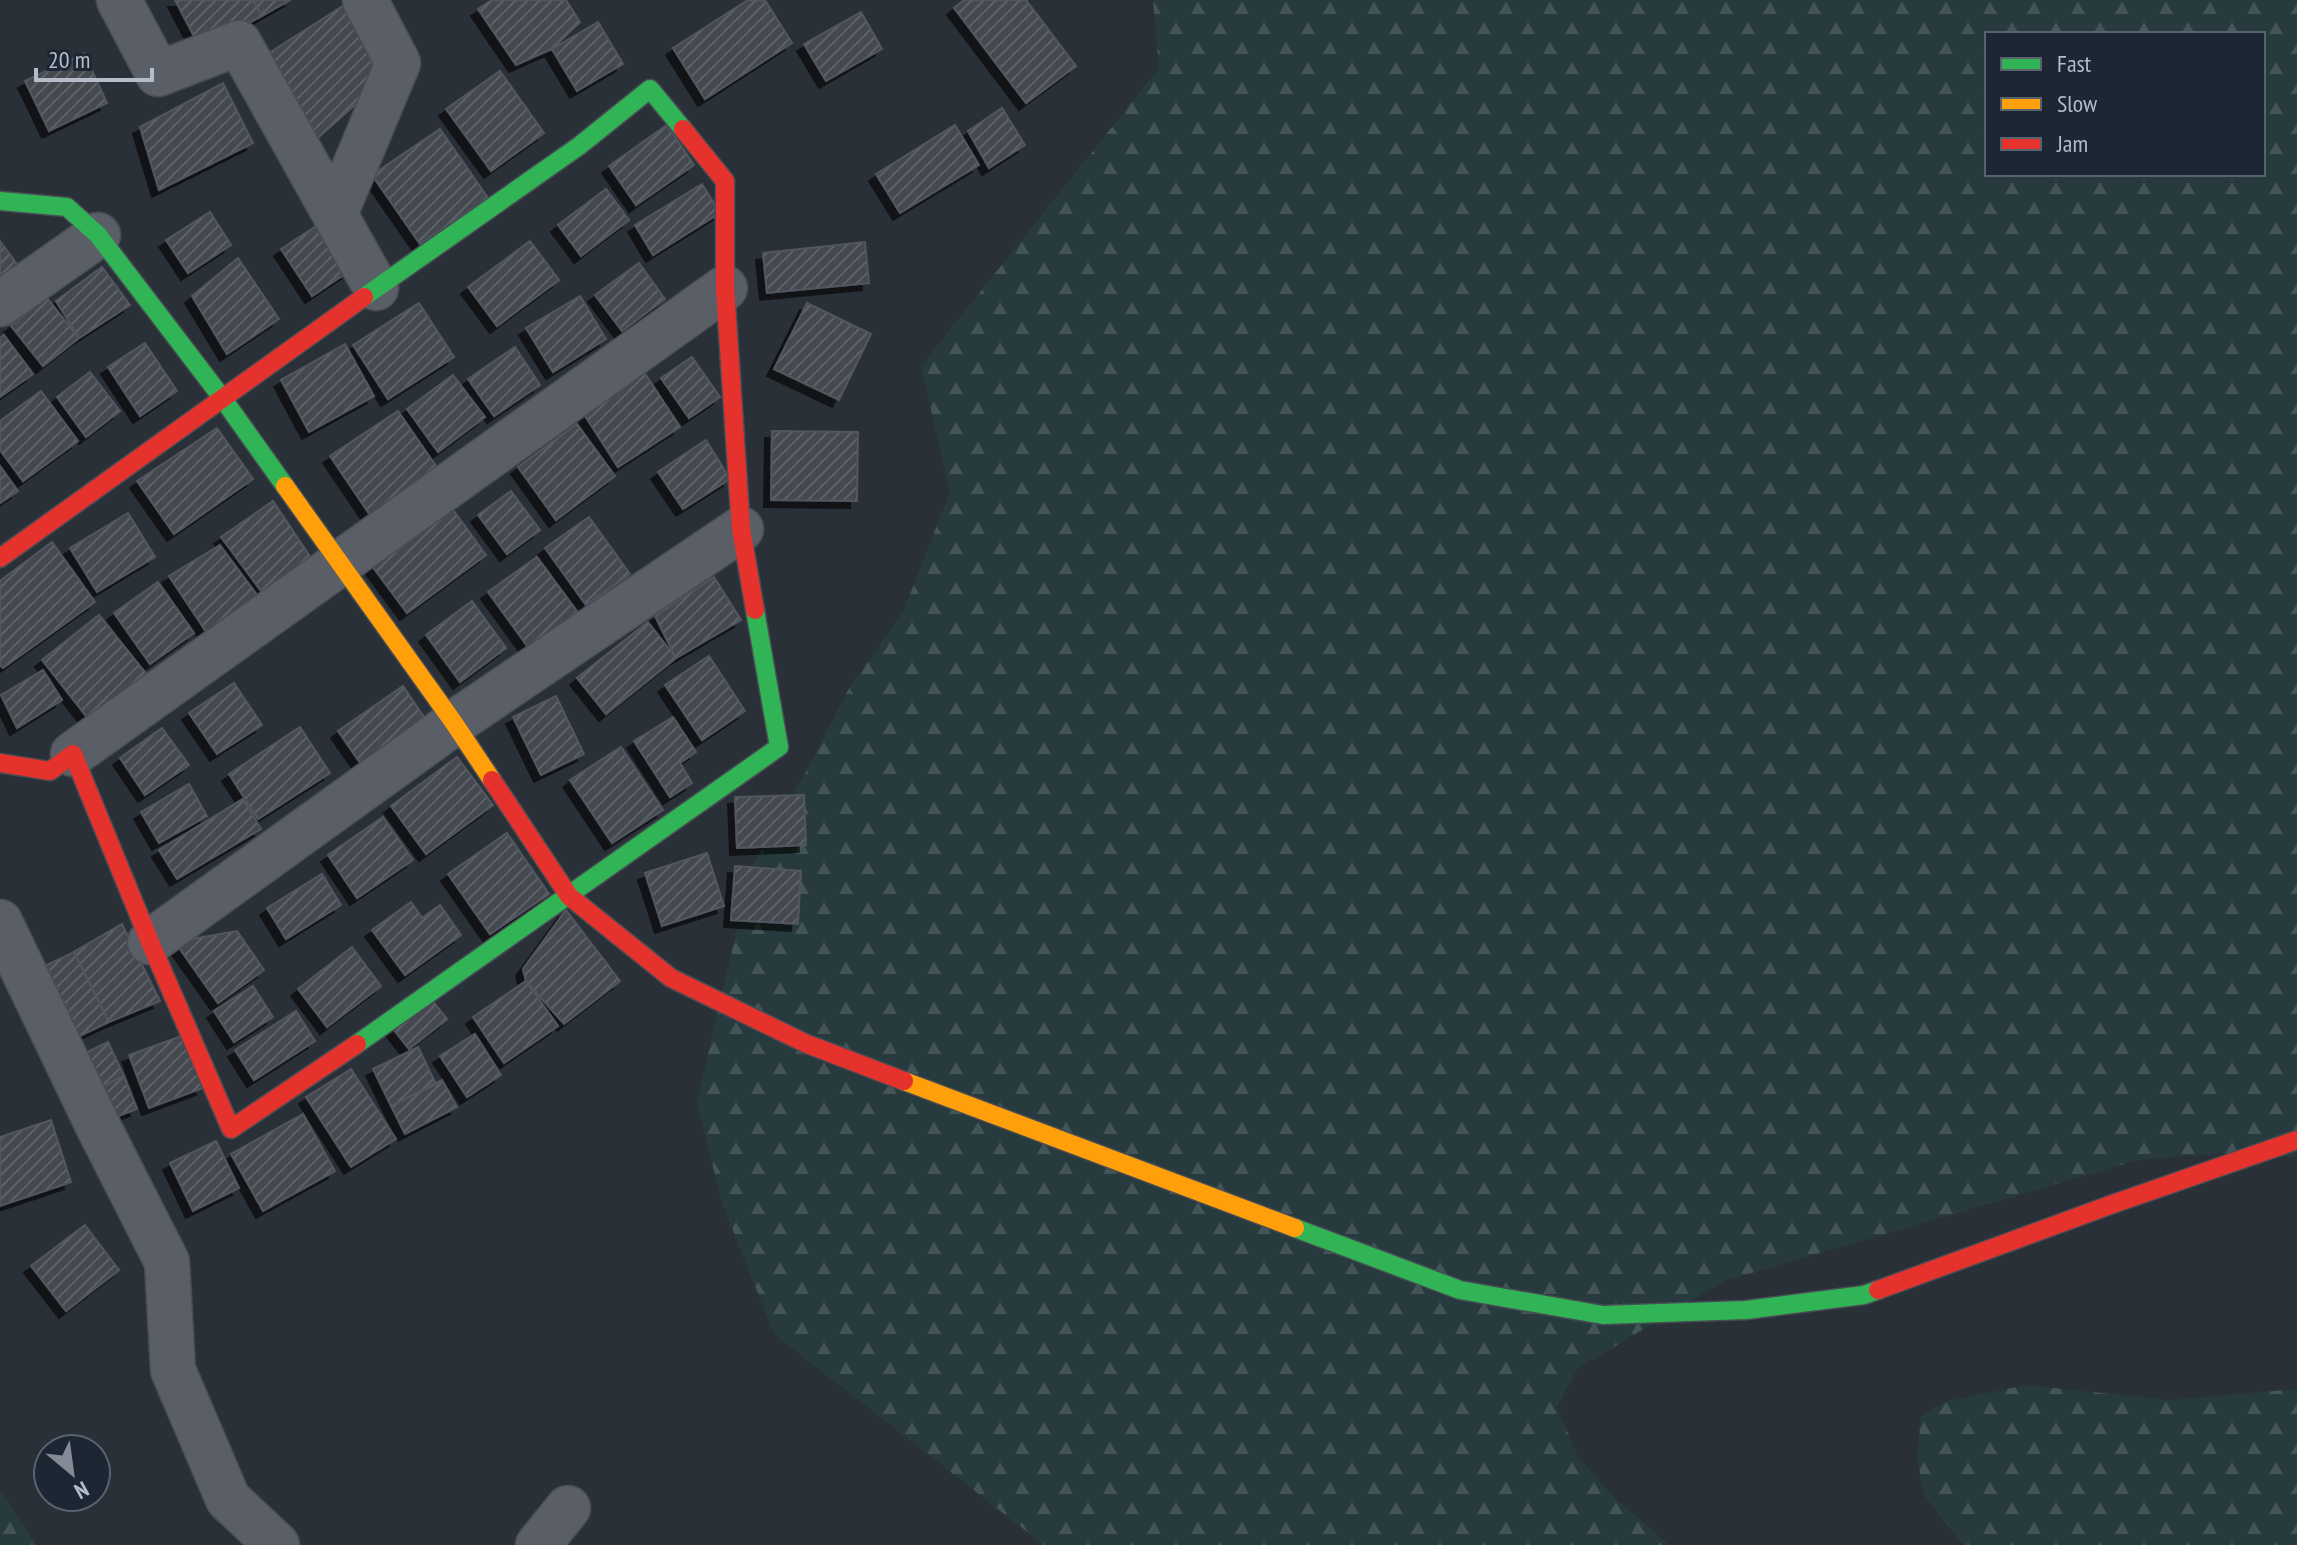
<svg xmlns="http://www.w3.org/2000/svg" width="2297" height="1545" font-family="'PT Sans Narrow',sans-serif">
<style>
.forest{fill:url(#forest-firs);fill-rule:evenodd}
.building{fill:url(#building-hatch);stroke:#52575f;stroke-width:2;filter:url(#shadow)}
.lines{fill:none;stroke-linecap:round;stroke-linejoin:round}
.street-casing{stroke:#484c53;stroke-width:47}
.fast-casing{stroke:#484c53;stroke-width:21}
.slow-casing{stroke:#484c53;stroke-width:21}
.jam-casing{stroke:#484c53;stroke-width:21}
.street{stroke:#5a5e66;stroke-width:44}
.fast{stroke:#30b455;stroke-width:18}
.slow{stroke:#ff9f0a;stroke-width:18}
.jam{stroke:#e5322d;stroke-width:18}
</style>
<defs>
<pattern id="forest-firs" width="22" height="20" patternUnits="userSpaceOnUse" patternTransform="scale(2)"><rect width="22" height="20" fill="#273a3e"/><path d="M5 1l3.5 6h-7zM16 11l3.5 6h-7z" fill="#445559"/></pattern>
<pattern id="building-hatch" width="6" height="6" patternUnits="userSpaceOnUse" patternTransform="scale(2)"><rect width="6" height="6" fill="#444950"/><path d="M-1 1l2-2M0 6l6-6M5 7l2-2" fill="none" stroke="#5d6168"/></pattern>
<filter id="shadow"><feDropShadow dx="-7" dy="7" stdDeviation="0" flood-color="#0009"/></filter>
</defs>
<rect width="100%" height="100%" fill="#2a3038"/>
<path class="forest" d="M1153,0h1144v1157l-74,-4 -85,7 -414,121 -147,88 -20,38 21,50 36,40 55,48h-625l-270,-211 -53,-134 -24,-98 54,-234 52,-90 44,-86 57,-82 46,-118 -29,-126 238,-298zM1987,34h276v140h-276z
M2026,1385l144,15 127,-11v156h-334l-39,-50 -7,-37 4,-42 26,-15z
M0,1489l37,56h-37z"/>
<path class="building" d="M175,0h78l9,16 -62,32z
M253,0h37l-28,16z
M492,0h74l14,22 -28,27 -36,16 -38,-56z
M748,0h17l27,43 -87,56 -32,-51z
M964,0h62l50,66 -50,37 -72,-95z
M346,4l38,75 -67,60 -48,-86z
M861,12l21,37 -56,32 -22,-37z
M598,22l25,42 -46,27 -25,-42z
M84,53l23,50 -58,28 -24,-50z
M500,71l44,62 -53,38 -45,-62z
M223,83l30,60 -94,47 -19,-63z
M1002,108l23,37 -36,23 -21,-37z
M667,125l27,40 -58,40 -27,-39z
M955,125l24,40 -79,48 -24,-39z
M440,129l48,69 -68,46 -48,-69z
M702,184l18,29 -67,42 -18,-30z
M606,189l23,31 -48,36 -23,-31z
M210,212l21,33 -43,28 -22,-33z
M318,225l30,47 -36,24 -31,-47z
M0,241l22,30 -22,14z
M530,241l29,39 -62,46 -29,-39z
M865,242l4,41 -102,10 -4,-40z
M238,258l41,61 -52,35 -35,-58z
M639,263l26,36 -43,32 -27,-36z
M102,267l28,38 -51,33 -23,-37z
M580,296l26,43 -53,33 -27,-44z
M46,297l33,41 -36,28 -32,-40z
M419,303l35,54 -66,42 -35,-54z
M807,303l64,31 -32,66 -65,-31z
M4,335l29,39 -33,23v-59z
M145,343l32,48 -37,25 -32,-49z
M345,344l29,52 -65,36 -28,-52z
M515,347l25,38 -46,31 -26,-37z
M692,357l28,40 -31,21 -28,-40z
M642,369l38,58 -62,40 -38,-59z
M90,372l30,39 -34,26 -29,-40z
M453,375l32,42 -47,35 -31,-43z
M41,391l37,50 -55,40 -23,-31v-29z
M398,411l40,58 -68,46 -40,-59z
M577,424l38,52 -59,44 -38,-53z
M217,428l36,51 -79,55 -37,-53z
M772,431l86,1 -1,69 -86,-1z
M706,440l24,39 -47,30 -25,-37z
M0,466l18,25 -18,12z
M511,491l29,39 -33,24 -29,-39z
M273,501l38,57 -50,33 -40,-54z
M451,507l35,48 -79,58 -35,-47z
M128,513l27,44 -58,35 -27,-44z
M589,517l41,57 -44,31 -41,-57z
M52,542l43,60 -92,66 -3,-3v-84z
M220,545l40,54 -51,37 -40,-60z
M537,557l45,61 -49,36 -45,-62z
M714,577l27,43 -65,38 -21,-42z
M158,582l36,51 -44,31 -36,-51z
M472,601l34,47 -46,34 -34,-47z
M99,615l49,61 -58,45 -48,-61z
M648,622l28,36 -70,56 -29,-36z
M709,656l36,55 -43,29 -37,-55z
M43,670l19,30 -45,28 -16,-33z
M234,683l28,42 -45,29 -28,-41z
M403,686l25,37 -65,44 -25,-36z
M556,696l28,58 -43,21 -28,-58z
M673,717l23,35 -16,11 12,20 -22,14 -36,-56z
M300,727l30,46 -72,46 -29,-45z
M162,728l27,37 -44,30 -25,-37z
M621,747l42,63 -51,33 -42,-63z
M457,757l36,48 -67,49 -35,-48z
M189,784l18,32 -48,27 -18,-31z
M804,795l2,50 -69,3 -2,-51z
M243,799l18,30 -84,50 -18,-29z
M383,817l30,43 -56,38 -29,-43z
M507,833l42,61 -59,40 -42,-60z
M707,853l17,53 -62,20 -17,-53z
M735,866l66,5 -3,53 -67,-4z
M322,874l19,31 -55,34 -19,-31z
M411,902l11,16 18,-13 21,30 -56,40 -33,-45z
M566,910l54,71 -56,43 -38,-43 -3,-12z
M122,924l38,77 -51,21 -35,-70z
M237,931l27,39 -46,33 -43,-61z
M352,947l29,39 -54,41 -29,-38z
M74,952l35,70 -46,22 -35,-70z
M526,981l32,45 -54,37 -31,-46z
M253,986l20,31 -39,25 -20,-31z
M428,995l19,24 -38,30 -19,-24z
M296,1011l19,30 -61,39 -19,-30z
M475,1034l26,41 -34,22 -27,-41z
M184,1035l19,53 -54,20 -20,-53z
M108,1042l16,34 -40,19 -16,-34z
M418,1047l18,37 -45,22 -18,-37z
M351,1069l45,70 -45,28 -45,-70z
M124,1076l13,33 -40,15 -13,-29z
M442,1080l15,27 -52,27 -14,-28z
M303,1114l32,57 -72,40 -32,-57z
M51,1120l20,62 -71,24v-69z
M216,1141l23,47 -46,23 -23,-48z
M85,1225l34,45 -53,41 -35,-45z"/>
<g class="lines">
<defs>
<path id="street" d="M119,0l39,74 81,-31 137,245
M335,214l63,-151 -33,-63
M0,304l98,-69
M73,754l652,-466
M0,922l97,202 70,138 6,108 55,129 49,46
M150,942l304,-219 287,-194
M538,1545l30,-37"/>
<path id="fast" d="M0,201l67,6 31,28 125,164 62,87
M364,297l215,-151 71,-57 33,40
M357,1044l422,-297 -24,-137
M1295,1228l165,62 143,25 143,-5 118,-15 14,-5"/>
<path id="slow" d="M285,486l169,237 38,57
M904,1081l391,147"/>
<path id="jam" d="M683,129l42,52v107l16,241 14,81
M0,558l364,-261
M0,763l50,8 23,-17 77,188 81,187 126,-85
M492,780l77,116 102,82 136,66 97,37
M1878,1290l232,-85 187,-65"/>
</defs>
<use href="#street" class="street-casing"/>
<use href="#fast" class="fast-casing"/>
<use href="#slow" class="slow-casing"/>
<use href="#jam" class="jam-casing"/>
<use href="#street" class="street"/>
<use href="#fast" class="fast"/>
<use href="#slow" class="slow"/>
<use href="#jam" class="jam"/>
</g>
<rect x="1985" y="32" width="280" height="144" fill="#1d2633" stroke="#59626f" stroke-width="2"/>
<rect x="2001" y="58" width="40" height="12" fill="#30b455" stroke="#59626f" stroke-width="2"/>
<text x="2057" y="72" font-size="24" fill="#b4bcc9">Fast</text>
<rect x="2001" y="98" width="40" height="12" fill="#ff9f0a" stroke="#59626f" stroke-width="2"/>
<text x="2057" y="112" font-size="24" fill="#b4bcc9">Slow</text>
<rect x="2001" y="138" width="40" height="12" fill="#e5322d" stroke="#59626f" stroke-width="2"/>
<text x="2057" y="152" font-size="24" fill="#b4bcc9">Jam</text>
<g transform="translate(72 1473) rotate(151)"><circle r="38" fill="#1d2633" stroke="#59626f" stroke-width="2"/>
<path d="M0-6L14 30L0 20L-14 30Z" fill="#848b96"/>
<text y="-12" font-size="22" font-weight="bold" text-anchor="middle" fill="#b4bcc9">N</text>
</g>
<path d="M36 68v12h116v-12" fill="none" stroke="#b4bcc9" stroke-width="4"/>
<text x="48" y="68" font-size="24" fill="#b4bcc9" stroke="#1d2633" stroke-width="6" paint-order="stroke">20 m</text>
</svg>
